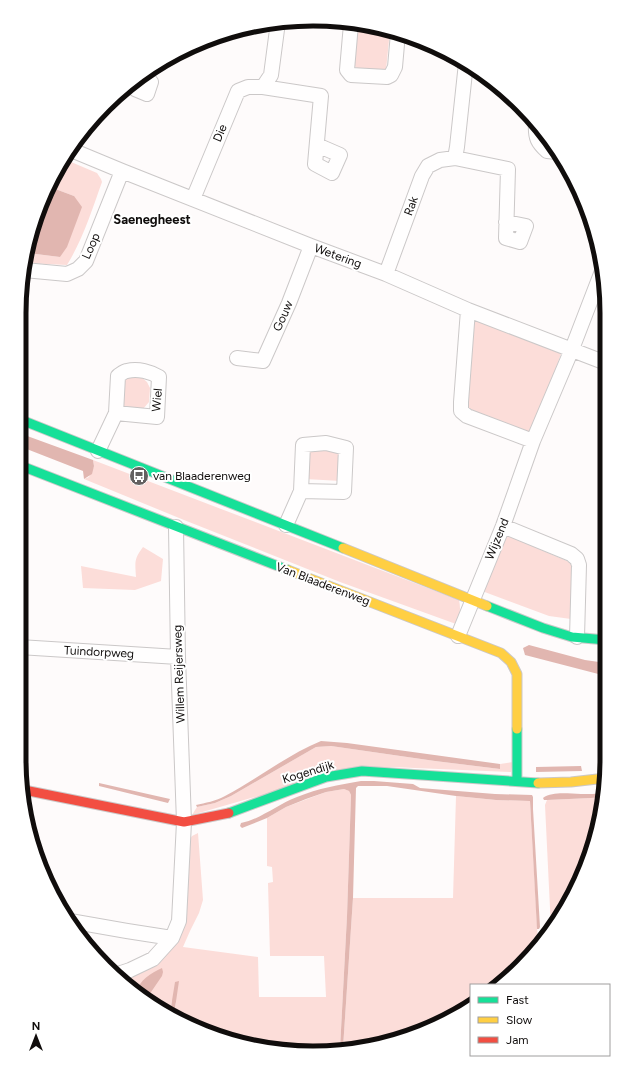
<svg xmlns="http://www.w3.org/2000/svg" width="626" height="1072" font-family="Figtree,sans-serif">
<style>
.green{fill:#fcddd9}
.water{fill:#e1b6b0}
.lines{fill:none;stroke-linecap:round;stroke-linejoin:round}
.street-casing{stroke:#cbc8c8;stroke-width:16}
.fast-casing{stroke:#cbc8c8;stroke-width:11}
.slow-casing{stroke:#cbc8c8;stroke-width:11}
.jam-casing{stroke:#cbc8c8;stroke-width:11}
.street{stroke:#fffefe;stroke-width:14}
.fast{stroke:#16e098;stroke-width:9}
.slow{stroke:#ffcf43;stroke-width:9}
.jam{stroke:#f24e42;stroke-width:9}
.labels{text-anchor:middle;stroke-width:4;stroke-linejoin:round;paint-order:stroke}
.street-label{font-size:12px;fill:#100d0c;stroke:#fff}
.poi-label{font-size:12px;fill:#100d0c;stroke:#fff;text-anchor:start}
.neighbourhood-label{font-size:13px;font-weight:bold;fill:#100d0c;stroke:#fff}
.rim{fill:none;stroke:#100d0c;stroke-width:5}
</style>
<rect width="100%" height="100%" fill="#fefbfb"/>
<path class="green" d="M364,26l14,1 12,3 -4,40 -28,-1 -8,-7 7,-34z
M64,159l33,14 4,6 1,3c-10,28 -19,57 -35,83l-41,-2 2,-10 32,4 14,-61 -24,-9z
M473,315l70,27 18,12 -30,82 -67,-28z
M140,376l7,6 3,6 -1,14 -6,7 -23,-2v-16l6,-14z
M312,448l27,1 2,32 -36,-2 2,-25z
M93,460l366,140c2,9 1,16 -3,24l-116,-42 -156,-62 -100,-41 5,-2 5,-11z
M506,535l68,29 -3,55 -22,-3 -67,-25z
M143,547l20,12 -2,22 -26,9 -52,-2 -2,-22 55,11c-1,-15 -2,-18 7,-30z
M331,746l104,15 65,8v-5l13,-2 -2,10 -120,-5 -140,31 -59,17 5,-8 18,-4 16,-7 85,-49z
M344,789l5,2 2,4 -4,121 -7,133 -27,4 -76,-10 -63,-28 2,-12 -4,-3 -2,13 -21,-10 -26,-25 36,-15 19,-21 7,-20 4,-81 3,-5 6,-3 5,67 -4,13 -9,18 -7,16 75,10 1,40h67l-2,-41h-54l-2,-73 5,-1 -1,-15 -5,-1v-48l19,-11 40,-15z
M456,796l40,4 34,1 8,142 -39,42h-28v18l-63,34 -65,11 10,-150h100z
M603,797l-12,56 -33,69 -7,7 -6,-124 2,-5 44,-2z"/>
<path class="water" d="M50,187l24,9 8,11 -15,40 -7,10 -32,-4 7,-34z
M19,433l74,27 1,6 -2,8 -8,5 -1,-8 -64,-25z
M529,645l56,15 21,3v13l-81,-21 -2,-7z
M321,741l26,2 153,21v5l-65,-8 -104,-15 -15,1 -85,49 -16,7 -18,4 -1,-2c9,-2 20,-4 29,-9 32,-17 62,-41 96,-55z
M581,766l1,5 -46,1v-5z
M361,781h13l39,3 7,4 75,6 37,1 1,2v12l7,118 -1,2h-2l-7,-128 -34,-1 -40,-4 -69,-10h-29l-2,2 -3,110 -10,150 -3,1 7,-133 4,-121 -2,-4 -5,-2 -18,3 -20,7 -20,8 -19,11 -25,10 -2,-2 1,-3c20,-4 37,-19 56,-26 22,-9 41,-12 64,-16z
M99,783l71,16 -2,4 -69,-17z
M604,793l-1,4 -12,1 -44,2h-3l-1,-2c10,-7 26,-4 38,-4 8,0 15,0 23,-1z
M162,968l1,4 -1,4 -13,19 -2,6 -10,-9c2,-12 14,-19 25,-24z
M179,981l-5,34 -4,-2 5,-31z"/>
<g class="lines">
<defs>
<path id="street" d="M354,23l-3,1 -4,46 4,5 36,2 4,-2 4,-8 3,-34
M136,80l-1,9 12,5 4,-12
M263,87l58,9 -6,68 17,9 8,-18 -23,-10
M536,124c-1,14 2,19 11,27l10,1
M69,149l53,22 189,75 75,28 82,36 138,53
M455,158l53,11 -2,69 14,4 6,-16 -20,-4
M193,199l45,-108 10,-4h15l8,-12 7,-53
M24,270l43,4 11,-5 8,-8 36,-90
M386,274l36,-98 6,-10 12,-6 15,-2 2,-11 9,-84
M468,310l-7,92v9l6,5 66,25
M237,358l26,3 26,-58 22,-57
M98,451l18,-38 41,4 2,-40c-8,-5 -21,-9 -32,-6 -3,0 -6,3 -9,5l-2,37
M286,525l15,-34 43,1 2,-44 -20,-5 -23,2 -2,46
M503,526l68,28 6,5 2,6 -2,72
M458,636l45,-110 30,-85 39,-92 30,-78
M19,647l159,10
M70,921l57,10 45,7
M118,974l12,-4 23,-11 19,-21 7,-17 5,-99 -6,-165 -2,-130"/>
<path id="fast" d="M19,419l324,129
M19,465l269,105
M487,606l56,22 29,9 34,3
M517,729v52
M229,813l97,-36 36,-6 176,12"/>
<path id="slow" d="M343,548l144,58
M288,570l213,83 10,9 6,12v55
M538,783l33,-1 35,-4"/>
<path id="jam" d="M24,790l160,32 45,-9"/>
</defs>
<use href="#street" class="street-casing"/>
<use href="#fast" class="fast-casing"/>
<use href="#slow" class="slow-casing"/>
<use href="#jam" class="jam-casing"/>
<use href="#street" class="street"/>
<use href="#fast" class="fast"/>
<use href="#slow" class="slow"/>
<use href="#jam" class="jam"/>
</g>
<defs>
<symbol id="bus-disc" viewBox="-11 -11 22 22"><circle r="9.5" fill="#636060" stroke="#fff"/><path d="M-5-6H5V4H4V6H2V4H-2V6H-4V4H-5ZM-3.5-4V0h7V-4ZM-3.5 1.2v1.5H-2V1.2ZM2 1.2v1.5H3.5V1.2Z" fill="#fff"/></symbol>
</defs>
<g fill-rule="evenodd">
<use href="#bus-disc" x="128" y="465" width="22" height="22"/>
</g>
<g class="labels">
<g class="street-label">
<text transform="translate(220 133) rotate(-67)" y="4">Die</text>
<text transform="translate(411 206) rotate(-70)" y="4">Rak</text>
<text transform="translate(91 246) rotate(-66)" y="4">Loop</text>
<text transform="translate(338 256) rotate(20)" y="4">Wetering</text>
<text transform="translate(283 316) rotate(-66)" y="4">Gouw</text>
<text transform="translate(157 400) rotate(-85)" y="4">Wiel</text>
<text transform="translate(497 539) rotate(-68)" y="4">Wijzend</text>
<text transform="translate(323 584) rotate(21)" y="4">Van Blaaderenweg</text>
<text transform="translate(99 652) rotate(3)" y="4">Tuindorpweg</text>
<text transform="translate(179 674) rotate(-92)" y="4">Willem Reijersweg</text>
<text transform="translate(308 772) rotate(-17)" y="4">Kogendijk</text>
</g>
<g class="poi-label">
<text x="153" y="480">van Blaaderenweg</text>
</g>
<g class="neighbourhood-label">
<text x="152" y="224">Saenegheest</text>
</g>
</g>
<path d="M0 0H626V1072H0ZM313 26H313A287 287 0 0 1 600 313V759A287 287 0 0 1 313 1046H313A287 287 0 0 1 26 759V313A287 287 0 0 1 313 26Z" fill="#fff" fill-rule="evenodd"/>
<path class="rim" d="M313 26H313A287 287 0 0 1 600 313V759A287 287 0 0 1 313 1046H313A287 287 0 0 1 26 759V313A287 287 0 0 1 313 26Z"/>
<rect x="470" y="984" width="140" height="72" fill="#ffffff" stroke="#9f9e9e"/>
<rect x="478" y="997" width="20" height="6" fill="#16e098" stroke="#9f9e9e"/>
<text x="506" y="1004" font-size="12" fill="#100d0c">Fast</text>
<rect x="478" y="1017" width="20" height="6" fill="#ffcf43" stroke="#9f9e9e"/>
<text x="506" y="1024" font-size="12" fill="#100d0c">Slow</text>
<rect x="478" y="1037" width="20" height="6" fill="#f24e42" stroke="#9f9e9e"/>
<text x="506" y="1044" font-size="12" fill="#100d0c">Jam</text>
<g transform="translate(36 1036)" stroke="#ffffff" stroke-width="3" paint-order="stroke">
<path d="M0-3L7 15L0 10L-7 15Z" fill="#100d0c"/>
<text y="-6" font-size="11" font-weight="bold" text-anchor="middle" fill="#100d0c">N</text>
</g>
</svg>
